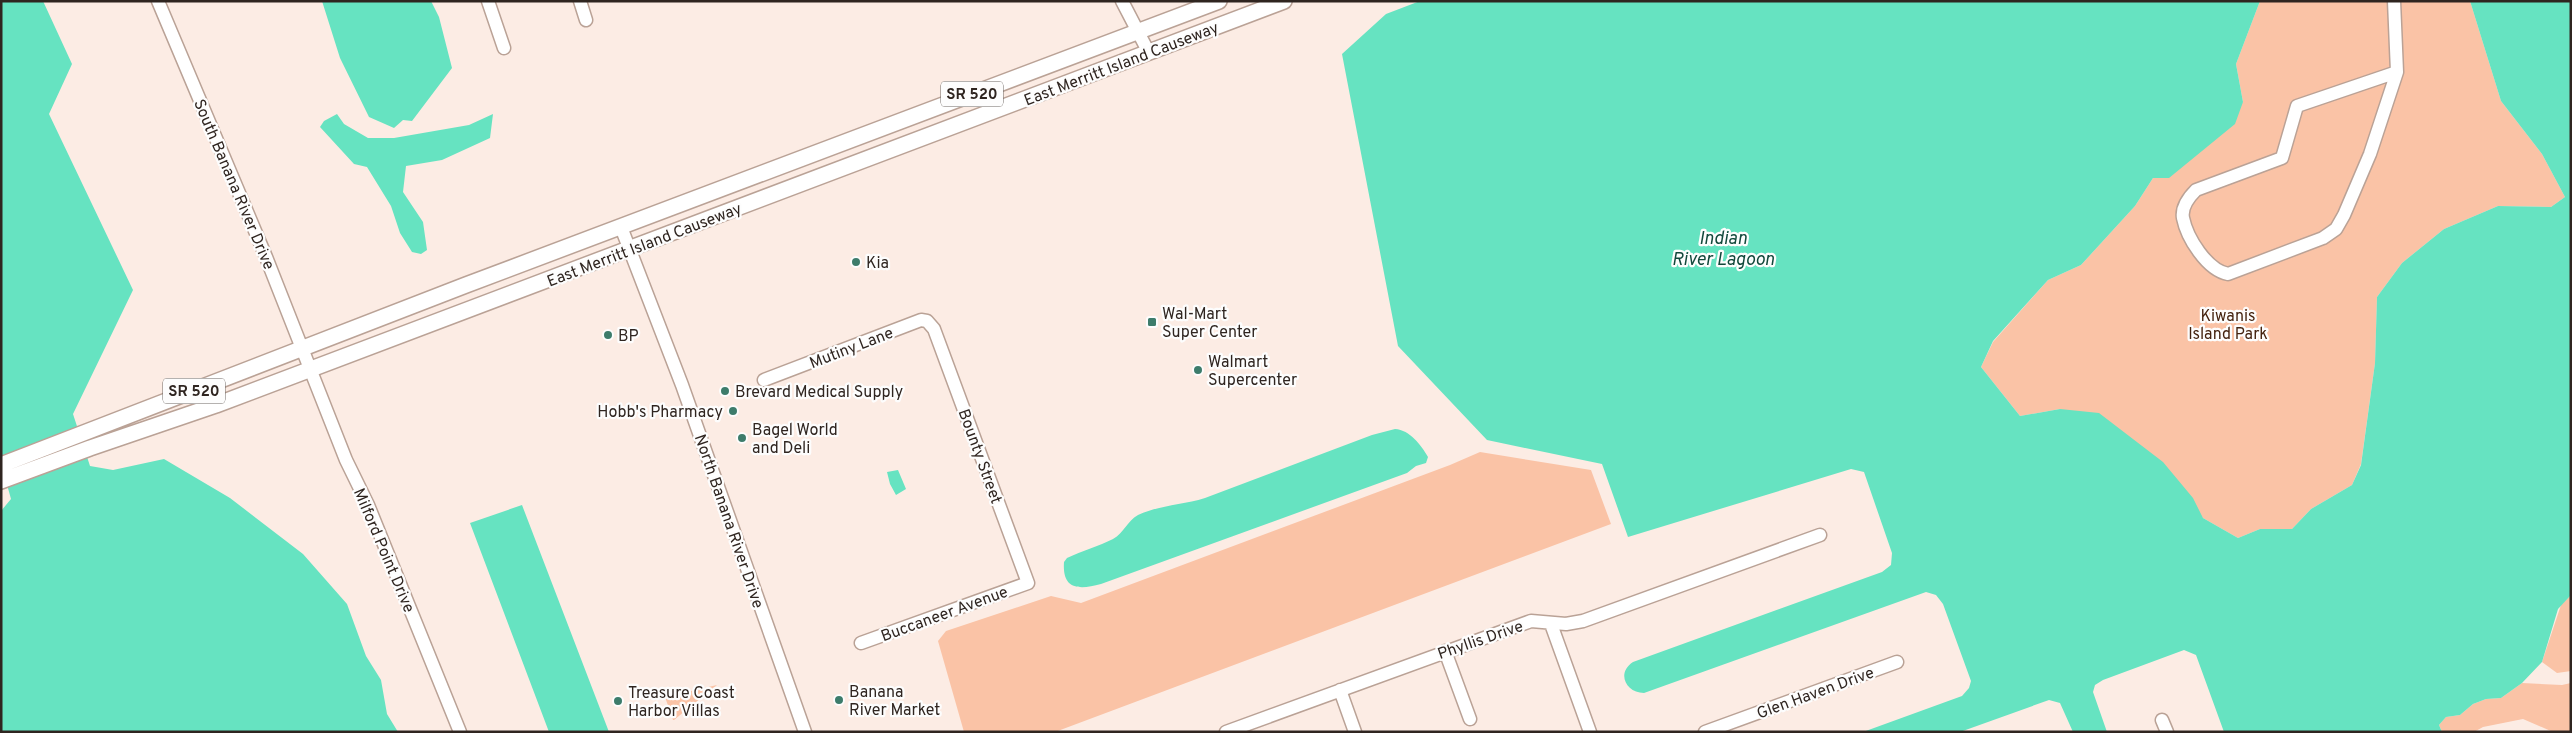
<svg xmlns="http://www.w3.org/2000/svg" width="2572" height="733" font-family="Overpass,sans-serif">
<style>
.green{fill:#fac3a6}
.water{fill:#66e3c1}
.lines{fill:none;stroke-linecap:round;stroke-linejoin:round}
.minor-casing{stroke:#baa296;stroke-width:15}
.major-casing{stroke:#baa296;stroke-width:18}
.minor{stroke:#fff;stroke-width:12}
.major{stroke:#fff;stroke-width:15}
.poi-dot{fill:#3d7c6b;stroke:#fdfdfd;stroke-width:2}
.labels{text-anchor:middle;stroke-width:4.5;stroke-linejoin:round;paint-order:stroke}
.shield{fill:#fdfdfd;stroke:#6d6662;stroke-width:1}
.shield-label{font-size:15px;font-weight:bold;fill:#2f2520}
.street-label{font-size:16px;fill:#2f2520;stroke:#fdfdfd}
.poi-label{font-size:16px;fill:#2f2520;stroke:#fdfdfd;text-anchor:start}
.park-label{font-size:16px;fill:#44220e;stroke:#fdfdfd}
.water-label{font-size:18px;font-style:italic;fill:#11483b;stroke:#fdfdfd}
</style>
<rect width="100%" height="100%" fill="#fcece4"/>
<path class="green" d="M2260,1h210l31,100 41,53 23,43 -14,10 -53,-1 -54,23 -42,34 -25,34 -2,66 -14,101 -9,21 -41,24 -19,20h-32l-22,9 -35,-20 -143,-109 -40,7 -39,-49 12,-25 55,-62 33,-15 54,-59 18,-28 90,-76 -7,-38z
M1480,452l111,18 20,54 -556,208h-91l-26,-91 8,-10 105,-35 30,7 369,-138z
M2571,595v76l-14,2 -15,-11 19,-57z
M2522,683l40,2 9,-2v49h-18l-30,-13 -40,8 -9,5h-32l-3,-7 7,-8 14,-2 13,-11 13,-5 15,-1z
M717,685l-43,35h-1l-8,-23z"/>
<path class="water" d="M1,1h42l29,63 -23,50 84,176 -60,124 17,52 23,4 51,-11 66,39 73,56 44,50 19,52 15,24 6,34 11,18h-397v-221l10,-12 -10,-36z
M322,1h109l8,16 13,51 -40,53 -9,-1 -9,8 -25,-11 -29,-59z
M1420,1h840l-24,63 7,38 -8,22 -66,54h-16l-18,28 -54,59 -33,15 -55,61 -12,26 39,49 40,-7 39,4 64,49 30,36 10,20 35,20 22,-9h32l19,-20 41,-24 9,-20 14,-102 2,-66 25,-34 42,-34 54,-23 53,1 14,-10 -23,-43 -41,-53 -31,-100h101v594l-13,14 -16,53 -20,21 -21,15 -15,1 -13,5 -13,11 -14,2 -7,8 3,7h-218l-28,-77 -12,-5 -81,30 -8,5 -2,7 14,40h-34l-13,-29 -11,-3 -89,32h-97l99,-36 7,-8 2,-7 -28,-77 -7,-9 -10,-3 -282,101c-18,0 -28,-20 -11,-31l249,-90 9,-7 1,-12 -28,-81 -13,-3 -223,68 -26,-73 -115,-24 -89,-94 -56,-292 44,-40z
M337,114l7,10 24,14h26l75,-13 24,-11 -3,24 -48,22 -36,6 -3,26 20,30 4,28 -6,4 -9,-2 -12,-19 -9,-27 -24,-39 -13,-3 -34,-37 4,-6z
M1395,429c15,1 26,16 33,28l-2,6 -10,3 -9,7 -306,111c-22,6 -39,6 -37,-22l3,-4c15,-7 32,-12 46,-19 11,-6 14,-18 25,-24 22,-10 45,-10 67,-17l167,-63z
M898,470l8,19 -10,6 -6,-11 -3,-12z
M522,505l87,227h-60l-79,-209z"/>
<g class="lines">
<defs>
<path id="minor" d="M158,1l108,256 80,203 22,45 92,227
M488,1l16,47
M580,1l6,19
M1122,1l27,52
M2394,1l3,71
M2397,72l-27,82 -26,61 -8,14 -13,9 -95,36c-21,-4 -41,-36 -45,-56 -2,-11 6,-21 13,-28l86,-32 15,-52z
M621,227l61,158 123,347
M764,380l157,-60 6,1 7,8 94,254 -167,60
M1551,624l39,108
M1445,651l25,68
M1340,690l15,42
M2162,720l5,12
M1226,732l305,-111 35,3 17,-3 237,-86
M1705,732l192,-70"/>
<path id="major" d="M1,465l465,-180 753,-284
M1,481l89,-33 126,-43 1068,-404"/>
</defs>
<use href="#minor" class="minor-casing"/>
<use href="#major" class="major-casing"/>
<use href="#minor" class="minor"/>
<use href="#major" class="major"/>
</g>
<g class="poi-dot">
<circle cx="856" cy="262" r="5"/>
<rect x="1147" y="317" width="10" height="10" rx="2.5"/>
<circle cx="608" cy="335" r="5"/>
<circle cx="1198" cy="370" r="5"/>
<circle cx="725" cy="391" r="5"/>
<circle cx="733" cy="411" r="5"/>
<circle cx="742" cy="438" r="5"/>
<circle cx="839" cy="700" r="5"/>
<circle cx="618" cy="701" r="5"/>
</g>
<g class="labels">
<g class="shield">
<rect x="941" y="81.5" width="62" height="25" rx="4"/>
<rect x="163" y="378.5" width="62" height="25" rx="4"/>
</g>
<g class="shield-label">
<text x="972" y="99">SR 520</text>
<text x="194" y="396">SR 520</text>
</g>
<g class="street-label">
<text transform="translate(1121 63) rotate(-21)" y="6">East Merritt Island Causeway</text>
<text transform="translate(235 184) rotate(67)" y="6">South Banana River Drive</text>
<text transform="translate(644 244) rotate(-21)" y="6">East Merritt Island Causeway</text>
<text transform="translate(851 347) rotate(-21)" y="6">Mutiny Lane</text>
<text transform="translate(981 456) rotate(70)" y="6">Bounty Street</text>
<text transform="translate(730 521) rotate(71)" y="6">North Banana River Drive</text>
<text transform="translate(385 550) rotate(67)" y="6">Milford Point Drive</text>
<text transform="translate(944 613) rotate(-20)" y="6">Buccaneer Avenue</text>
<text transform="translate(1480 639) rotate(-19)" y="6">Phyllis Drive</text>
<text transform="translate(1815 692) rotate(-20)" y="6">Glen Haven Drive</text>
</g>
<g class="poi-label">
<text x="866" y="268">Kia</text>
<text x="1162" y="319">Wal-Mart<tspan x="1162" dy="18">Super Center</tspan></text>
<text x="618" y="341">BP</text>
<text x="1208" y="367">Walmart<tspan x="1208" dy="18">Supercenter</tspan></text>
<text x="735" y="397">Brevard Medical Supply</text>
<text x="723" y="417" text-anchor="end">Hobb's Pharmacy</text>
<text x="752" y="435">Bagel World<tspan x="752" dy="18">and Deli</tspan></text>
<text x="849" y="697">Banana<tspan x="849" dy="18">River Market</tspan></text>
<text x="628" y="698">Treasure Coast<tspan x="628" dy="18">Harbor Villas</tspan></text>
</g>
<g class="park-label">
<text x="2228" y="321">Kiwanis<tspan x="2228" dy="18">Island Park</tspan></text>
</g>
<g class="water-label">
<text x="1723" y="244">Indian<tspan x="1723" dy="21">River Lagoon</tspan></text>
</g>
</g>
<rect width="2572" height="733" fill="none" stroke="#2f2520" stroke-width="5"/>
</svg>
